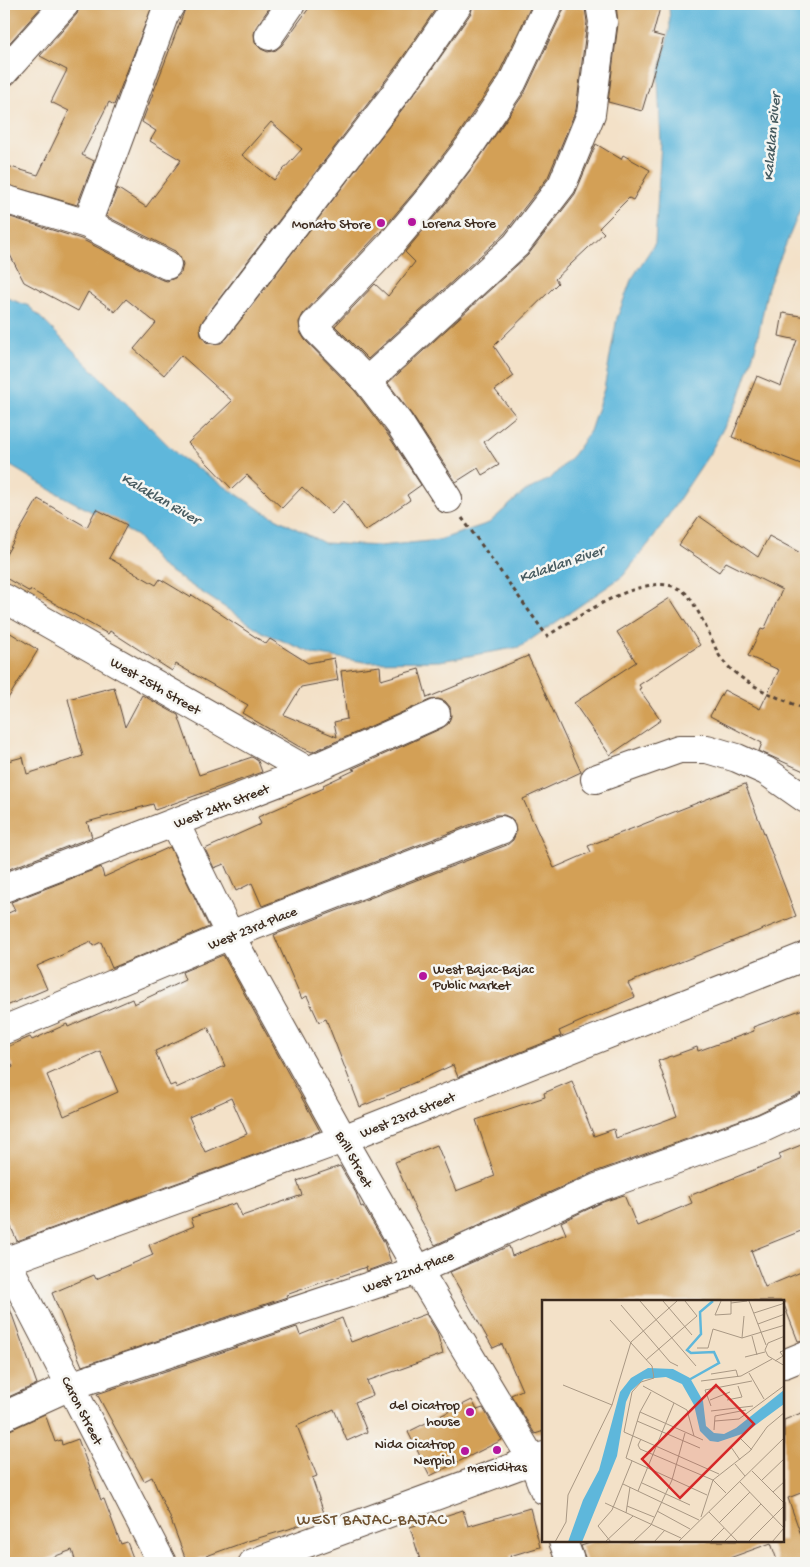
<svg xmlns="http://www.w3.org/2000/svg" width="810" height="1567" font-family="'Gochi Hand',sans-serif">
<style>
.water{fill:#5eb7db;stroke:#4c707c}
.building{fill:#d3a057;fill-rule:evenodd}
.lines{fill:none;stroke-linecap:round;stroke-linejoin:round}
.minor-casing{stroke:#574538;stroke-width:30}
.path{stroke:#574538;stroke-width:3;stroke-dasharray:4 4;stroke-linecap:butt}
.minor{stroke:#fff;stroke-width:28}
.poi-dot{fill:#b5179e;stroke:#f6f6f2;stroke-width:2}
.labels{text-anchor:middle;stroke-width:5;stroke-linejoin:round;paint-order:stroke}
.poi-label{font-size:14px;fill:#3b2a1e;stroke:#f6f6f2;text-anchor:end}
.street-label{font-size:14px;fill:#3b2a1e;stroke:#f6f6f2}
.water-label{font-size:15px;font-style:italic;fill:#475b60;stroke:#f6f6f2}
.quarter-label{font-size:16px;letter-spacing:1px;fill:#705332;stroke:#f6f6f2}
.inset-river{fill:none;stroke:#5eb7db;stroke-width:2.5}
.inset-road{fill:none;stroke:#a99884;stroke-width:1}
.view{fill:#d62828;fill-opacity:0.15;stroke:#d62828;stroke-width:2.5}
.inset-edge{fill:none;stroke:#3b2a1e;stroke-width:2.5}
</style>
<rect width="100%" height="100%" fill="#f6f6f2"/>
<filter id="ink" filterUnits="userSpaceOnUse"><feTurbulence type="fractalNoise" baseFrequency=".02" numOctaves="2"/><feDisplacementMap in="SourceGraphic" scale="10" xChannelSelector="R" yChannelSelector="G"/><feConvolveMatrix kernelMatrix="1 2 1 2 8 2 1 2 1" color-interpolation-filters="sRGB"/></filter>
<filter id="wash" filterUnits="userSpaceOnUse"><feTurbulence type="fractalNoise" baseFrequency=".0096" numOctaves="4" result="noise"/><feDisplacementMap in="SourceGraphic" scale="20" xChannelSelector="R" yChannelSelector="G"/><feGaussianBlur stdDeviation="1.12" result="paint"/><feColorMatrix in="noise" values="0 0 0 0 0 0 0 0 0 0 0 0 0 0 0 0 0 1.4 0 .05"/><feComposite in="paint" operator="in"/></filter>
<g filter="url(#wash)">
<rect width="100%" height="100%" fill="#f3e1c8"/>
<path class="water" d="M669,4h137v192l-38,91 -12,59 -18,55 -28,52 -56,84 -31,39 -103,71 -80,14 -75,1 -51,-8 -50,-21 -104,-68 -23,-29 -84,-45 -49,-29v-165l25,9 150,150 83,55 62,32 56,3 59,-6 50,-17 35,-31 27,-14 23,-24 16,-23 14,-42 13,-71 14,-38 24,-37 6,-101 -3,-62 12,-53z"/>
<g id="blocks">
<path class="building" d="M4,4h40l-40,45z
M80,4h73l-39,101 -5,-3 -27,53 12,6 -17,44 -73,-21v-19l34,10 31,-64 -18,-9 16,-32 -27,-14 37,-42z
M187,4h85l-16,23 -2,7 1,9 6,6 7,3 8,-2 6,-5 30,-41h127l-41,60 -195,256 -3,7 1,8 5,7 7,2 8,-1 6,-5 196,-256 48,-69 2,-9h59l-34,71 -42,63 -35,46 -40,47 -78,83 -4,8 1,10 5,8 50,51 31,41 35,53 -14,10 3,5 -45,31 -21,-30 -12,13 -30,-27 -20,21 -35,-33 -15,14 -44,-46 44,-42 -51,-46 -17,20 -30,-26 22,-26 -30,-24 -11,13 -27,-20 -10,19 -54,-29 -16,-31 -4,-1v-35l77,24 79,40 7,2 8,-3 6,-5 2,-9 -3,-7 -5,-6 -69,-35 11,-28 29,19 35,-47 -31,-19 6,-10 -14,-9zM271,122l31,27 -28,31 -32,-25z
M564,4h11l10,4 2,14 -11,88 -28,67 -44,57 -136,125 -33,-33 40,-42 13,12 27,-34 -10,-10 40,-48 36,-48 44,-64 38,-81z
M616,4h45l-8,30 11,3 -22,74 -34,-9 10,-78z
M596,144l25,15 2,-4 27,15 -17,30 -4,-2 -30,30 5,5 -49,46 3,4 -64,63 20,30 -19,14 21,26 -32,26 15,23 -17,10 -4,-7 -22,14 -44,-67 -24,-32 140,-128 47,-61z
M783,313l23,4v149l-74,-29 25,-61 24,10 16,-46 -18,-4z
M38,499l49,28 9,-18 31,16 -18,33 47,27 4,-6 30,18 2,-2 74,49 4,-5 38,24 26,-5 4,22 -37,7 -17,28 53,22 -3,-15 13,-3 -6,-48 39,-5 1,14 38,-11 8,29 101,-42 53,116 -58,27 31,69 37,-16 -3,-6 157,-62 51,132 -168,67 7,14 -76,34 2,5 -10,4 -93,37 -5,-12 -53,24 1,1 -41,17 -34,-88 -7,3 -12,-26 -5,3 -28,-64 233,-90 6,-5 3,-7 -1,-9 -4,-6 -7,-3h-9l-233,91 -10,-23 -16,8 -12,-27 -10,4 -9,-19 56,-25 -3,-7 66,-29 -1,-3 32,-15 -3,-1 90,-41 6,-4 3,-8 -1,-9 -5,-6 -7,-2 -8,1 -118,52 -14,-6 -56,-33 6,-8 -72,-41 -4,7 -62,-40 -2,3 -77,-44 -1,2 -26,-15v-19z
M699,516l59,41 11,-21 37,20v216l-47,-21 3,-8 -52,-27 14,-26 36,19 19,-39 -31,-14 13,-27 3,1 18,-40 -56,-28 -7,10 -40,-27z
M670,598l30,47 -61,40 2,3 -2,1 22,31 -51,35 -36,-52 62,-41 -19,-30z
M4,629l34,21 -34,55z
M114,687l11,40 17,-32 36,20 21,60 53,-18 6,4 4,11 -107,38 -2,-6 -66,18 5,15 -88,34v-109l19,-5 4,17 56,-18 -15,-57z
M170,847l39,80 -97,41 -11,-26 -8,4 -2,-4 -54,24 10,23 -43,18v-92l11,-5 -4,-8 90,-35 3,10z
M223,955l97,176 -303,110 -13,-30v-139l9,-5 -8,-19 25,-11 2,3 35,-16 1,3 64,-28 2,5 51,-24 -3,-8zM208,1027l17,39 -49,22 -1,-4 -5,2 -15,-35zM100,1051l18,41 -54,24 -17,-41zM231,1098l16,36 -42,18 -16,-35z
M806,1008v85l-7,1 -42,20 -165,59 -157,72 -19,-34 -21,-49 42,-17 19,46 39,-15 -19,-56 69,-23 -1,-4 28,-12 22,55 20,-7 2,9 45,-16 16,-6 -19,-55 39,-14 1,4 56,-20 -1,-4z
M806,1143v86l-55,22 14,36 41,-17v70l-8,1 -14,-36v-4h-240v130l-9,3 -24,-39 11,-5 -20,-46 -9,4 -43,-76 59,-26 3,10 54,-22 -5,-12 42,-20 21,-7 13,31 55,-23 -3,-7 92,-37 -2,-5z
M340,1166l16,27 5,14 2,-1 21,36 7,20 -24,9 -1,-4 -80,28 1,2 -205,69 -30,-73 42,-18 2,4 57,-24 -4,-10 45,-19 -3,-8 45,-15 6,13 60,-21 -5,-14z
M6,1298l31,86 -33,15v-100z
M426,1314l11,18 6,22 -76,27 6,14 -18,7 12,30 -20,9 -13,-32 -37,17 20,50 -5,2 13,38 -36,13 -41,12 -61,22 -19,-51h-1l-15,-35 -8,4 -47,-87 200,-67 3,8 42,-17 9,24z
M472,1400l5,10 6,-2 19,32 -72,36 -22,-44z
M806,1411v80l-18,7 18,51v14h-28l-7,-20 -55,20h-129l-6,-17 15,-5h188v-121z
M45,1414l10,28 6,-2 1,5 16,-6 23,61 3,-1 17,45 6,-2 8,21h-59l-4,-13 -35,13h-33v-132l6,-1z
M530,1508l10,39 -30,9 3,7h-92l-11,-36 53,-17 5,16z"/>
</g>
</g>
<g filter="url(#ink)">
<use href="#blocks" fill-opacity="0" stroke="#574538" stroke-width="1"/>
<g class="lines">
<defs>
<path id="minor" d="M269,36l22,-32
M4,72l61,-68
M4,199l83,25 80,41
M87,224l77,-208 7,-12
M215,329l196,-256 47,-69
M367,381l149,-136 46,-60 29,-71 12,-92 -3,-18
M448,499l-49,-76 -32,-42 -51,-52 -2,-4 77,-81 42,-50 36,-47 43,-64 37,-79
M4,598l304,173
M595,779l84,-30h28l30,9 29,13 40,28
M175,823l55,112 113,204 75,131 115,191 11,29
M4,888l304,-117 128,-57
M4,1030l226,-95 271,-105
M4,1257l158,306
M4,1262l339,-123 463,-183
M784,1364l22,-9
M4,1416l66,-30 348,-116 179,-82 166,-60 43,-20
M563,1541l8,22
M253,1563l291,-107"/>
</defs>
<use href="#minor" class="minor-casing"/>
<path class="path" d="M462,518l85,118c30,-18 113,-78 143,-38 9,14 16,29 23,44 3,7 6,15 11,20 20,23 54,36 82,47"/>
<use href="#minor" class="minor"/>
</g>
</g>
<g class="poi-dot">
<circle cx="412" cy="222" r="5"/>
<circle cx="381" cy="223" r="5"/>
<circle cx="423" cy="976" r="5"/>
<circle cx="470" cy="1412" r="5"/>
<circle cx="497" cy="1450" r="5"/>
<circle cx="465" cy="1451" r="5"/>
</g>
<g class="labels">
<g class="poi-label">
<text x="422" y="227" text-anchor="start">Lorena Store</text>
<text x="371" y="228">Monato Store</text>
<text x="433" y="973" text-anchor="start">West Bajac-Bajac<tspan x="433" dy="16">Public Market</tspan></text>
<text x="460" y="1409">del Oicatrop<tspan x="460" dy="16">house</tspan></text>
<text x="455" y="1448">Nida Oicatrop<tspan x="455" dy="16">Nerpiol</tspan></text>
<text x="497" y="1471" text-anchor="middle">merciditas</text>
</g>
<g class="street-label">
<text transform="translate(156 685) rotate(30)" y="5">West 25th Street</text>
<text transform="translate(221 805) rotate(-21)" y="5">West 24th Street</text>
<text transform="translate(252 927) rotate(-22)" y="5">West 23rd Place</text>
<text transform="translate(407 1114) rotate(-22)" y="5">West 23rd Street</text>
<text transform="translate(355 1159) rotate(61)" y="5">Brill Street</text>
<text transform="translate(408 1271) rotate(-21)" y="5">West 22nd Place</text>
<text transform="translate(83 1410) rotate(63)" y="5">Caron Street</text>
</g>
<g class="water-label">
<text transform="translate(771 137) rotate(-85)" y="5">Kalaklan River</text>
<text transform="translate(161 498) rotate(30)" y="5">Kalaklan River</text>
<text transform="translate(561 563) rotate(-19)" y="5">Kalaklan River</text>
</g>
<g class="quarter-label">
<text x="372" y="1524">WEST BAJAC-BAJAC</text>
</g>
</g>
<g transform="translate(542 1300)">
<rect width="242" height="242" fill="#f3e1c8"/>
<path d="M106,68l25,1 17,9 13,23 3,25 8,7 10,1 12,-6 48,-38v14l-39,29 -27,9 -8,-1 -10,-10 -6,-26 -12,-21 -16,-7 -22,2 -13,12 -5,11 -9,54 -35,86h-14l15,-42 16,-30 21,-78 11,-14z" fill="#5eb7db"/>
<path class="inset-river" d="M145,81l32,-18 -5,-11 -23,1 -4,-3 14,-16 -1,-22 13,-11"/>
<path class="inset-road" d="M98,1l56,65M121,1l29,34M179,1l-6,14 16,-1v-13M207,1l17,44M189,3l16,-2M79,5l49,57 8,4M212,13l31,-10M68,20l42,46 2,12 -13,4 -9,10 -8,40 95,42M216,24l27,-10M210,36l5,19M243,36l-17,7 -3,7 3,6 17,10M200,38l2,-22M155,48h11l5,-19 29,9 43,-13M203,57l20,-5M104,60l51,-44 -12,-15M233,61l8,-5 -3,-4 5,-2M207,73l15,26M169,74l25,-4 2,7M159,81l40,-5 31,-17M21,85l49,20M101,86l44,24 7,26M109,92l-11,20 -14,46 81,37M168,100l20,-8M185,100l15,-3 -4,-11M169,106l-6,-16 47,-9M169,111l42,-5M98,112l63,28M95,121l63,27M173,121l24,-2 46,-34M172,130l1,-14 31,-6M99,139l-3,6 2,4 73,31 13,13M199,139l11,11M189,147l9,13M193,164l10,12M210,171l33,33M220,180l23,-22M198,182l44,46 -12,14M100,183l48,22M81,184l76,36M96,191l36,-88M231,192l12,-11M63,203l76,35M85,206l27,11M115,211l33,18M167,212l29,30M84,213l4,-26M159,217l12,-37 37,-29 17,-24 18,-15M177,223l31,-31M13,242l11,-20 2,-27 44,-90 19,-63 46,-41M63,242l28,-26M69,242l-13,-16 14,-16 20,-49M91,242l18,-17 21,-45 13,-47M112,242l11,-12M136,242l107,-105M168,242l14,-14M182,242l37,-38M206,242l37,-37"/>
<path class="view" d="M174,85l38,39 -74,74 -38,-39z"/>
<rect width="242" height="242" class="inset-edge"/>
</g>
<rect width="810" height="1567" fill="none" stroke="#f6f6f2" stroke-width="20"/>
</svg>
